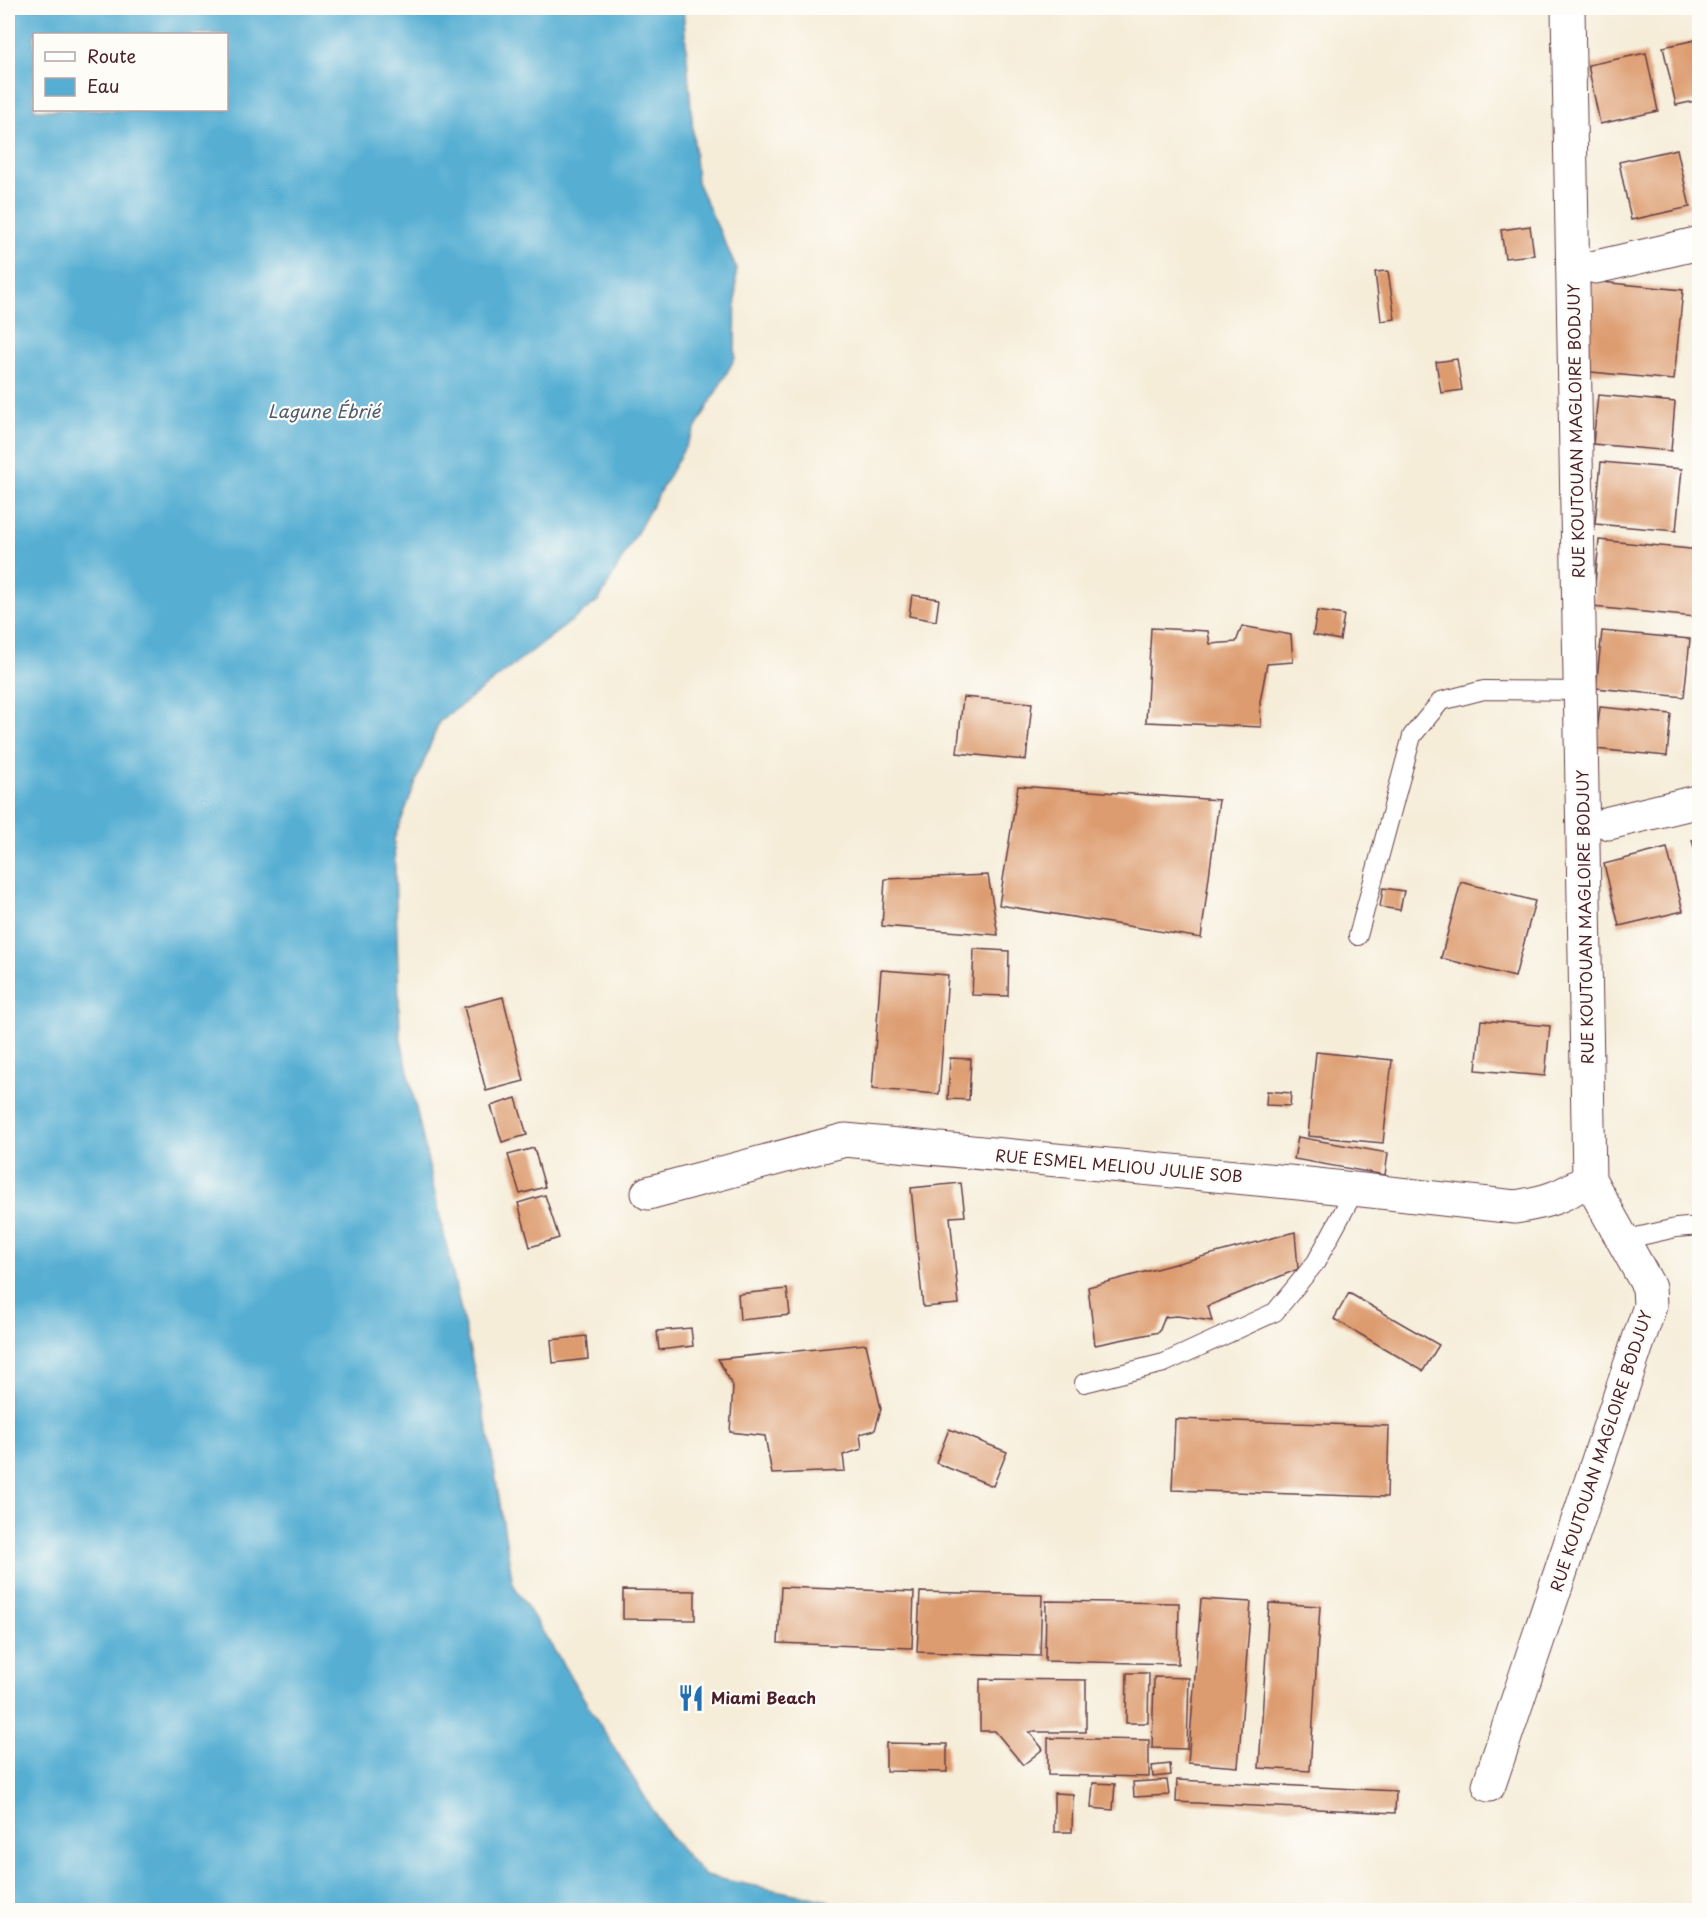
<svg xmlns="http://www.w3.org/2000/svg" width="1707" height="1918" font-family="'Playpen Sans',sans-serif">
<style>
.water{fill:#56afd3;stroke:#50677f;stroke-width:1.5;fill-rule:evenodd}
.building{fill:#dd9c70}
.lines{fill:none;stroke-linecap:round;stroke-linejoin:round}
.service-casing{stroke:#643e45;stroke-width:20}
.minor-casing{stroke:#643e45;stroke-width:35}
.service{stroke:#fff;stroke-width:18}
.minor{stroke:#fff;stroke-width:33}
.labels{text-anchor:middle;stroke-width:4.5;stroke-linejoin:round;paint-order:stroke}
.street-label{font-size:16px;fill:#4a1f2b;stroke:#fdfcf7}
.poi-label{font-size:16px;font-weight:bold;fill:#4a1f2b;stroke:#fdfcf7;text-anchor:start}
.water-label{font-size:18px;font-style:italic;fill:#4f596e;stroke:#fdfcf7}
</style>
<rect width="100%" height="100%" fill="#fdfcf7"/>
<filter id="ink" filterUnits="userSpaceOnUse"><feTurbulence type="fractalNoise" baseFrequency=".0167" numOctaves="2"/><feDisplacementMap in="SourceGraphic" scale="12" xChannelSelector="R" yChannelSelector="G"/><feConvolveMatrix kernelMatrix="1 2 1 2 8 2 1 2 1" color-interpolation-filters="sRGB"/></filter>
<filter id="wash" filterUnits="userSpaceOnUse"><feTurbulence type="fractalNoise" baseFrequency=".008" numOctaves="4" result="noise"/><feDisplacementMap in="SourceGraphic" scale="24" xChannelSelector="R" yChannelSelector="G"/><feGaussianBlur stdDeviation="1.35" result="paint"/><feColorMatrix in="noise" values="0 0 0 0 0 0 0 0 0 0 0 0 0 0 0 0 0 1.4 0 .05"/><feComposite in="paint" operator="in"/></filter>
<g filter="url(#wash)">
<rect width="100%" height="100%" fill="#f6edd9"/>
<path class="water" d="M8,8h675l14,174 39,85 -1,91 -136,242 -160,122 -45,117 6,197 89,401 24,147 154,249 38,43 124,25 7,9h-828zM34,34h192v76h-192z"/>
<g id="blocks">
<path class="building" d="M1700,39v61l-24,5 -13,-58z
M1646,53l12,58 -58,13 -12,-59z
M1677,149l13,58 -59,13 -12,-58z
M1530,226l4,29 -29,3 -4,-28z
M1388,271l7,48 -14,2 -6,-49z
M1590,281l93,9 -9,90 -93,-9z
M1457,359l5,31 -21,3 -5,-31z
M1598,395l77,7 -4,49 -78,-7z
M1601,462l81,7 -6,62 -81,-7z
M1599,540l101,10 -5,67 -102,-10z
M912,595l27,4 -3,22 -27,-5z
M1317,611l27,4 -4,25 -27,-5z
M1242,626l49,9 2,27 -26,2 -7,38 1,25 -115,-5 5,-94 57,3 2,13 26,-2z
M1602,631l88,8 -6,58 -88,-9z
M963,697l69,6 -6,57 -69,-7z
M1600,707l71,7 -4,42 -72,-7z
M1018,786l201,14 -18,138 -202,-33z
M1700,838v28h-1l-7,-26z
M1667,848l16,63 -64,15 -15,-62z
M988,875l10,60 -116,-9 3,-47z
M1461,882l74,19 -20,76 -74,-19z
M1383,888l21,3 -4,19 -20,-3z
M974,949l35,2 -1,45 -36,-1z
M881,970l67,5 -9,119 -67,-5z
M503,997l21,84 -38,10 -22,-84z
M1481,1020l69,6 -5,50 -69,-6z
M1316,1052l76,8 -9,83 -75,-7z
M950,1058l21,1 -2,41 -21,-1z
M1267,1091l24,2 -1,13 -24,-1z
M516,1098l11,37 -25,7 -11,-36z
M1298,1137l90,16 -3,22 -91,-16z
M534,1148l11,39 -25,7 -12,-39z
M961,1183l4,33 -15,1 9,87 -36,3 -12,-119z
M545,1195l14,43 -29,9 -12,-44z
M1295,1232l3,37 -90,37 4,15 -35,-5 -12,1 -6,15 -64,13 -7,-58z
M787,1289l3,26 -50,5 -2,-26z
M1349,1293l90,52 -16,26 -89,-52z
M691,1328l2,18 -34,4 -2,-19z
M586,1336l2,23 -35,4 -2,-23z
M866,1344l15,65 -6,21 -15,4 2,15 -19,6 2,16 -73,3 -7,-38 -35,-4 3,-45 -15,-28z
M1175,1419l214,7 -2,71 -215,-7z
M949,1429l58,23 -14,34 -57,-23z
M781,1587l133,5 -2,56 -134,-5z
M623,1590l72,1v29l-72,-1z
M920,1592l122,3 -2,61 -123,-4z
M1201,1599l50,3 -13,165 -50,-4z
M1046,1601l133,2 -1,61 -133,-3z
M1269,1603l51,3 -10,165 -51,-3z
M1127,1673h22l-1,50h-22z
M1154,1677l35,1 -2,71 -35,-1z
M980,1679l106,1v52h-57l14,17 -20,16 -28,-34h-15z
M1048,1738l101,2v37l-101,-2z
M886,1743l61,1v28l-61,-1z
M1170,1764l1,11 -18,2 -1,-11z
M1167,1780l2,15 -35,2 -1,-15z
M1177,1780l219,11 -1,22 -219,-11z
M1093,1783l22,1 -2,26 -22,-2z
M1054,1793l19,1 -1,38h-18z"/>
</g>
</g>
<g filter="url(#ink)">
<use href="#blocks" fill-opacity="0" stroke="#643e45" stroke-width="1.5"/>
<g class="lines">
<defs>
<path id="service" d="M1358,936l54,-200 29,-35 43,-11 96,1
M1623,1240l53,-12 24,-2
M1084,1383l80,-20 111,-51 41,-50 39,-72"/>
<path id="minor" d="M1596,267l104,-24
M1609,823l91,-22
M648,1193l197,-53 454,43 216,24c32,-5 47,-10 74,-28
M1489,1785l161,-479 -1,-19 -60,-108 -21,-1171"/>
</defs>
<use href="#service" class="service-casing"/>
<use href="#minor" class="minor-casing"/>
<use href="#service" class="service"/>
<use href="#minor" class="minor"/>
</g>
</g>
<defs>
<symbol id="restaurant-bare" viewBox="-9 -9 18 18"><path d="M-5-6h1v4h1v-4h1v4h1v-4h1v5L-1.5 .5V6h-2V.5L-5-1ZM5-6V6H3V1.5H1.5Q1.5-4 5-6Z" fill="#1f6fb2" stroke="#fdfcf7" stroke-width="2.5" paint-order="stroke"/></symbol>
</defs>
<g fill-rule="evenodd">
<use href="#restaurant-bare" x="672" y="1679" width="38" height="38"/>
</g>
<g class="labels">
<g class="street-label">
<text transform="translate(1576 431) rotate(-91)" y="6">RUE KOUTOUAN MAGLOIRE BODJUY</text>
<text transform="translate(1585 917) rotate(-91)" y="6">RUE KOUTOUAN MAGLOIRE BODJUY</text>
<text transform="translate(1119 1166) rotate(5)" y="6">RUE ESMEL MELIOU JULIE SOB</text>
<text transform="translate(1601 1451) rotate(-72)" y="6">RUE KOUTOUAN MAGLOIRE BODJUY</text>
</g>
<g class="poi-label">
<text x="711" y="1704">Miami Beach</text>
</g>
<g class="water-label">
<text x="324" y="418">Lagune Ébrié</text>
</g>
</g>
<rect width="1707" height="1918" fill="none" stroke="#fdfcf7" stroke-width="30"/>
<rect x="33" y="33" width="195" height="78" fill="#fdfcf7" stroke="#b5a4a5" stroke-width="1.5"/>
<rect x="45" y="52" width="30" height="9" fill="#ffffff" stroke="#b5a4a5" stroke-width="1.5"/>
<text x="87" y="63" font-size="18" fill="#4a1f2b">Route</text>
<rect x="45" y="78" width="30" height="18" fill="#56afd3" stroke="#b5a4a5" stroke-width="1.5"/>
<text x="87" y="93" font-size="18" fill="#4a1f2b">Eau</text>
</svg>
